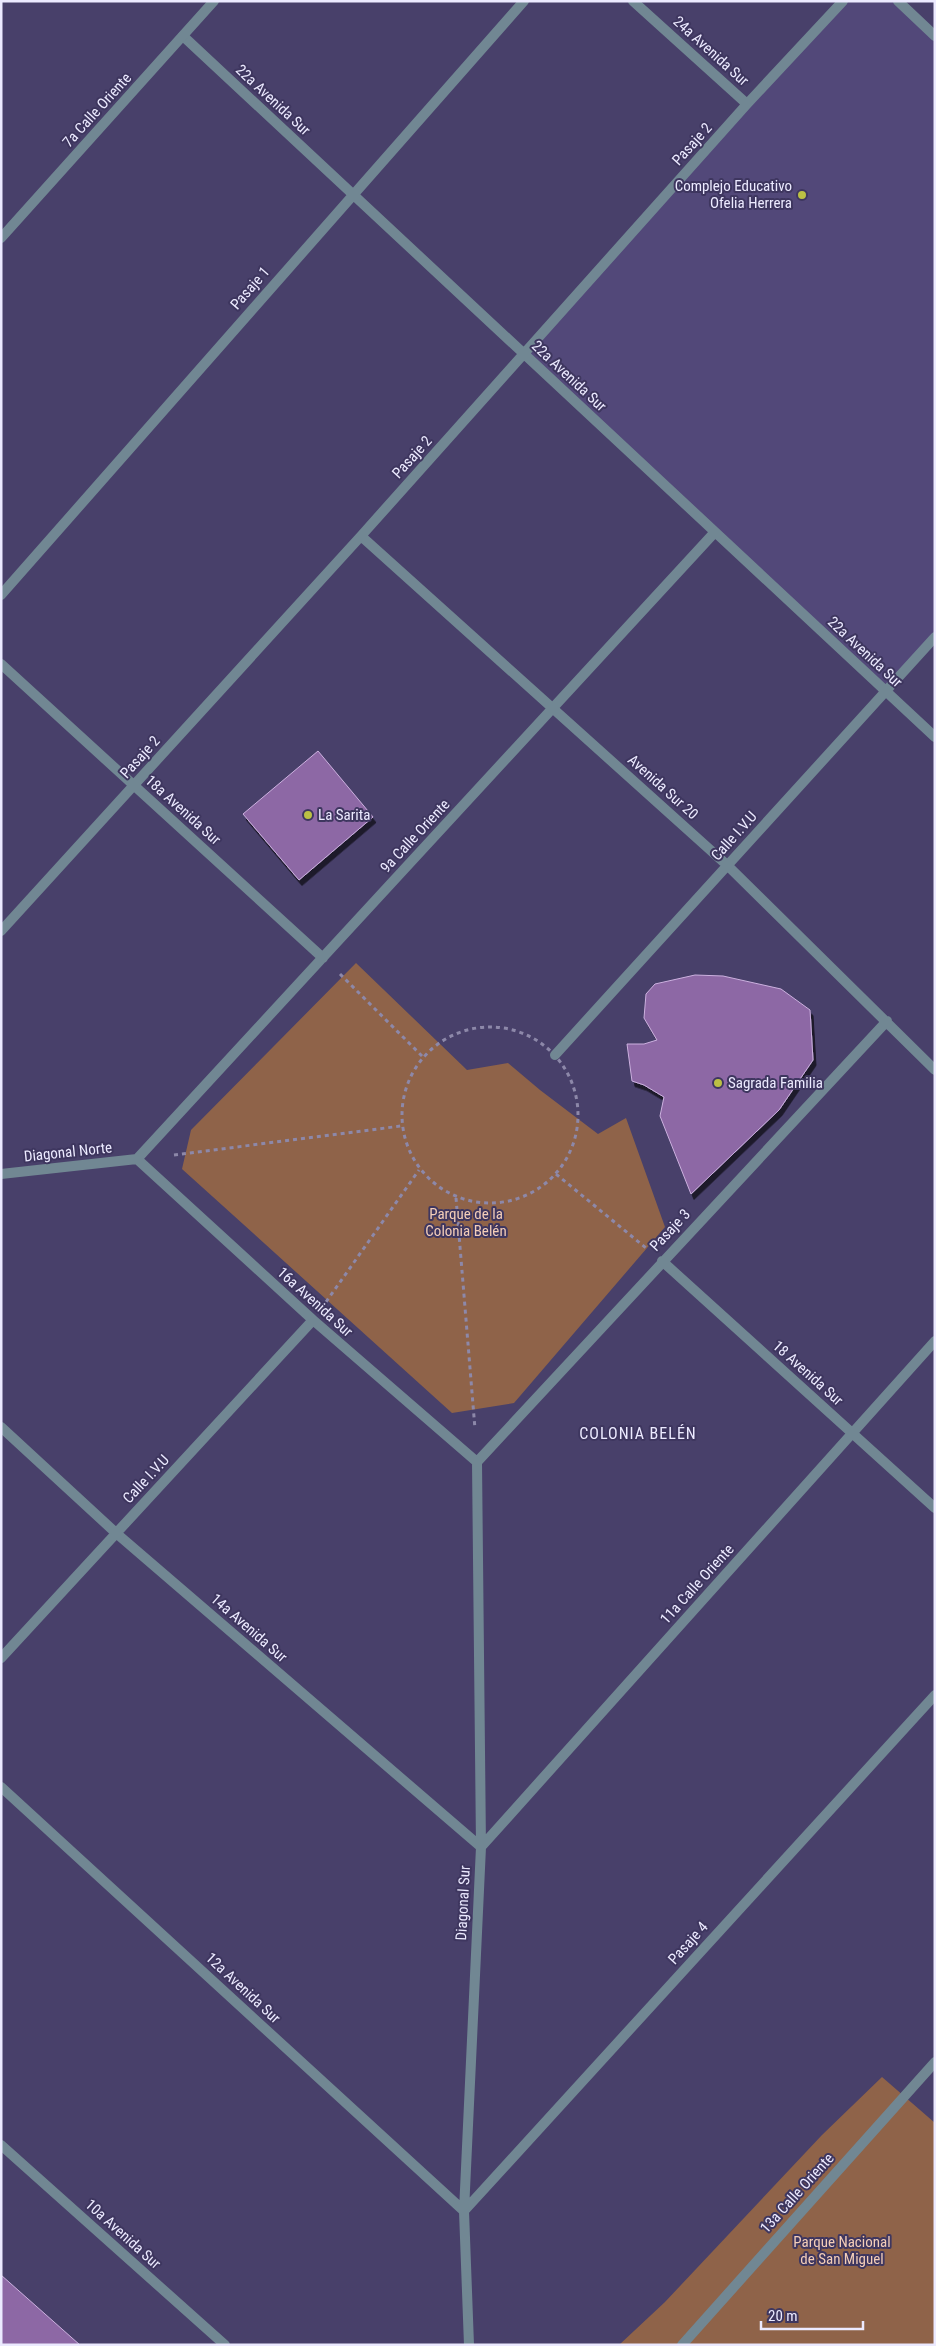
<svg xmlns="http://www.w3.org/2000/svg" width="936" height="2346" font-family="'Roboto Condensed',sans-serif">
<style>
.built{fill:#524879}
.green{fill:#8f6349}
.building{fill:#8d67a5;stroke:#ccb1df;filter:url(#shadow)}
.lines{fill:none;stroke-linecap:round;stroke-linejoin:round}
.path{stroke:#8d88a9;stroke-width:3;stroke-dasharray:4 4;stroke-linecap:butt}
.minor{stroke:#718793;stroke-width:10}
.tertiary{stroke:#718793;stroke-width:10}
.poi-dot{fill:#bbc044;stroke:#3e365f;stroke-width:2}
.labels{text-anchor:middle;stroke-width:4;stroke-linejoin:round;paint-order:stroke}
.street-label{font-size:15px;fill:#eceaff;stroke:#3e365f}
.poi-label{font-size:15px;fill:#eceaff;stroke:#3e365f;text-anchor:start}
.park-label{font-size:15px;fill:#f4ceb8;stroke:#3e365f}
.neighbourhood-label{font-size:16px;letter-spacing:1px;fill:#eceaff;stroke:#3e365f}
</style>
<defs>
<filter id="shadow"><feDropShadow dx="3" dy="5.5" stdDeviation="0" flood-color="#0009"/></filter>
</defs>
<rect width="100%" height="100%" fill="#48406a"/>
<path class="built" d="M844,1h54l37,35v601l-50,54 -361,-337z"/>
<path class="green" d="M356,963l111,107 41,-7 32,27 58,44 28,-16 39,109 -151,176 -62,10 -270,-244 9,-39z
M882,2077l53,46v222h-316l46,-43 157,-167z"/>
<path class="building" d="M318,751l55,66 -74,63 -56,-66z
M695,975l28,1 58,13 29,21 3,50 -34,50 -88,84 -31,-78 4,-19 -20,-12 -12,-4 -5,-37h17l13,-4 -13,-22 2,-24 9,-10z
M1,2275l79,70h-79z"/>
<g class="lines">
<path class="path" d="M340,974l83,83
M402 1115a88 88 0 1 1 176 0a88 88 0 1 1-176 0Z
M174,1155l227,-29
M556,1174l90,74
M456,1198l19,231
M326,1302l93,-132"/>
<path class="minor" d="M633,1l114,103
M183,36l752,701
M361,536l366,329 208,205
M1,595l523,-594
M1,664l322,294
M1,931l360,-395 386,-432 96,-103
M555,1055l380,-418
M137,1159l578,-627
M137,1159l176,161 164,142
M1,1174l136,-15
M662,1261l273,247
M1,1427l115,106 365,314 454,-506
M477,1462l410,-441
M1,1658l312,-338
M1,1787l463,424 471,-516
M1,2145l224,200
M469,2345l-5,-134 17,-364 -4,-385
M682,2345l253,-283"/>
<path class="tertiary" d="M898,1l37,35
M1,238l213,-237"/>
</g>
<g class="poi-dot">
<circle cx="802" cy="195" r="5"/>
<circle cx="308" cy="815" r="5"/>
<circle cx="718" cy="1083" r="5"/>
</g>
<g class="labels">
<g class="street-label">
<text transform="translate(711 51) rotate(42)" y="5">24a Avenida Sur</text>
<text transform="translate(273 100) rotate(43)" y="5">22a Avenida Sur</text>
<text transform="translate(97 110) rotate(-48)" y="5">7a Calle Oriente</text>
<text transform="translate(692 144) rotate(-48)" y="5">Pasaje 2</text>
<text transform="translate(250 288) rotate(-49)" y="5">Pasaje 1</text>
<text transform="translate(569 376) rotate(43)" y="5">22a Avenida Sur</text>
<text transform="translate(412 457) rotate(-48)" y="5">Pasaje 2</text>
<text transform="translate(865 652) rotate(43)" y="5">22a Avenida Sur</text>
<text transform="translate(140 757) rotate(-48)" y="5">Pasaje 2</text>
<text transform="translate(663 787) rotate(42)" y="5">Avenida Sur 20</text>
<text transform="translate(183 810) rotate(42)" y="5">18a Avenida Sur</text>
<text transform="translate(415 836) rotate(-47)" y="5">9a Calle Oriente</text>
<text transform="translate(734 836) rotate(-48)" y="5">Calle I.V.U</text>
<text transform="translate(68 1152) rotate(-6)" y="5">Diagonal Norte</text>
<text transform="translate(670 1230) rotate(-47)" y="5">Pasaje 3</text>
<text transform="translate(315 1302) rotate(42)" y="5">16a Avenida Sur</text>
<text transform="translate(808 1373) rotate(42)" y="5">18 Avenida Sur</text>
<text transform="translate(146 1479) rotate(-47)" y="5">Calle I.V.U</text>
<text transform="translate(697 1584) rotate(-48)" y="5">11a Calle Oriente</text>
<text transform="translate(249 1628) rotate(41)" y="5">14a Avenida Sur</text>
<text transform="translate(463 1903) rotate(-87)" y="5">Diagonal Sur</text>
<text transform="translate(688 1943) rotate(-48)" y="5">Pasaje 4</text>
<text transform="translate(243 1988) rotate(43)" y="5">12a Avenida Sur</text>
<text transform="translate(797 2193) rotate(-48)" y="5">13a Calle Oriente</text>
<text transform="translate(123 2234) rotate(42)" y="5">10a Avenida Sur</text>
</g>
<g class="poi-label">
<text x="792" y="191" text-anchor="end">Complejo Educativo<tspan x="792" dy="17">Ofelia Herrera</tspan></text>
<text x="318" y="820">La Sarita</text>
<text x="728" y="1088">Sagrada Familia</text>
</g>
<g class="park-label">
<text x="466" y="1219">Parque de la<tspan x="466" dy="17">Colonia Belén</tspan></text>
<text x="842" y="2247">Parque Nacional<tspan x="842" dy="17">de San Miguel</tspan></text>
</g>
<g class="neighbourhood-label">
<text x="638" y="1439">COLONIA BELÉN</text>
</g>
</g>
<rect width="936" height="2346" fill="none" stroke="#eceaff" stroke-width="5"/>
<path d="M761 2321v8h102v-8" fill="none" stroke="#eceaff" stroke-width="2.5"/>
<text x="768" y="2321" font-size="15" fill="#eceaff" stroke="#3e365f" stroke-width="4" paint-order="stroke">20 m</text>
</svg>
